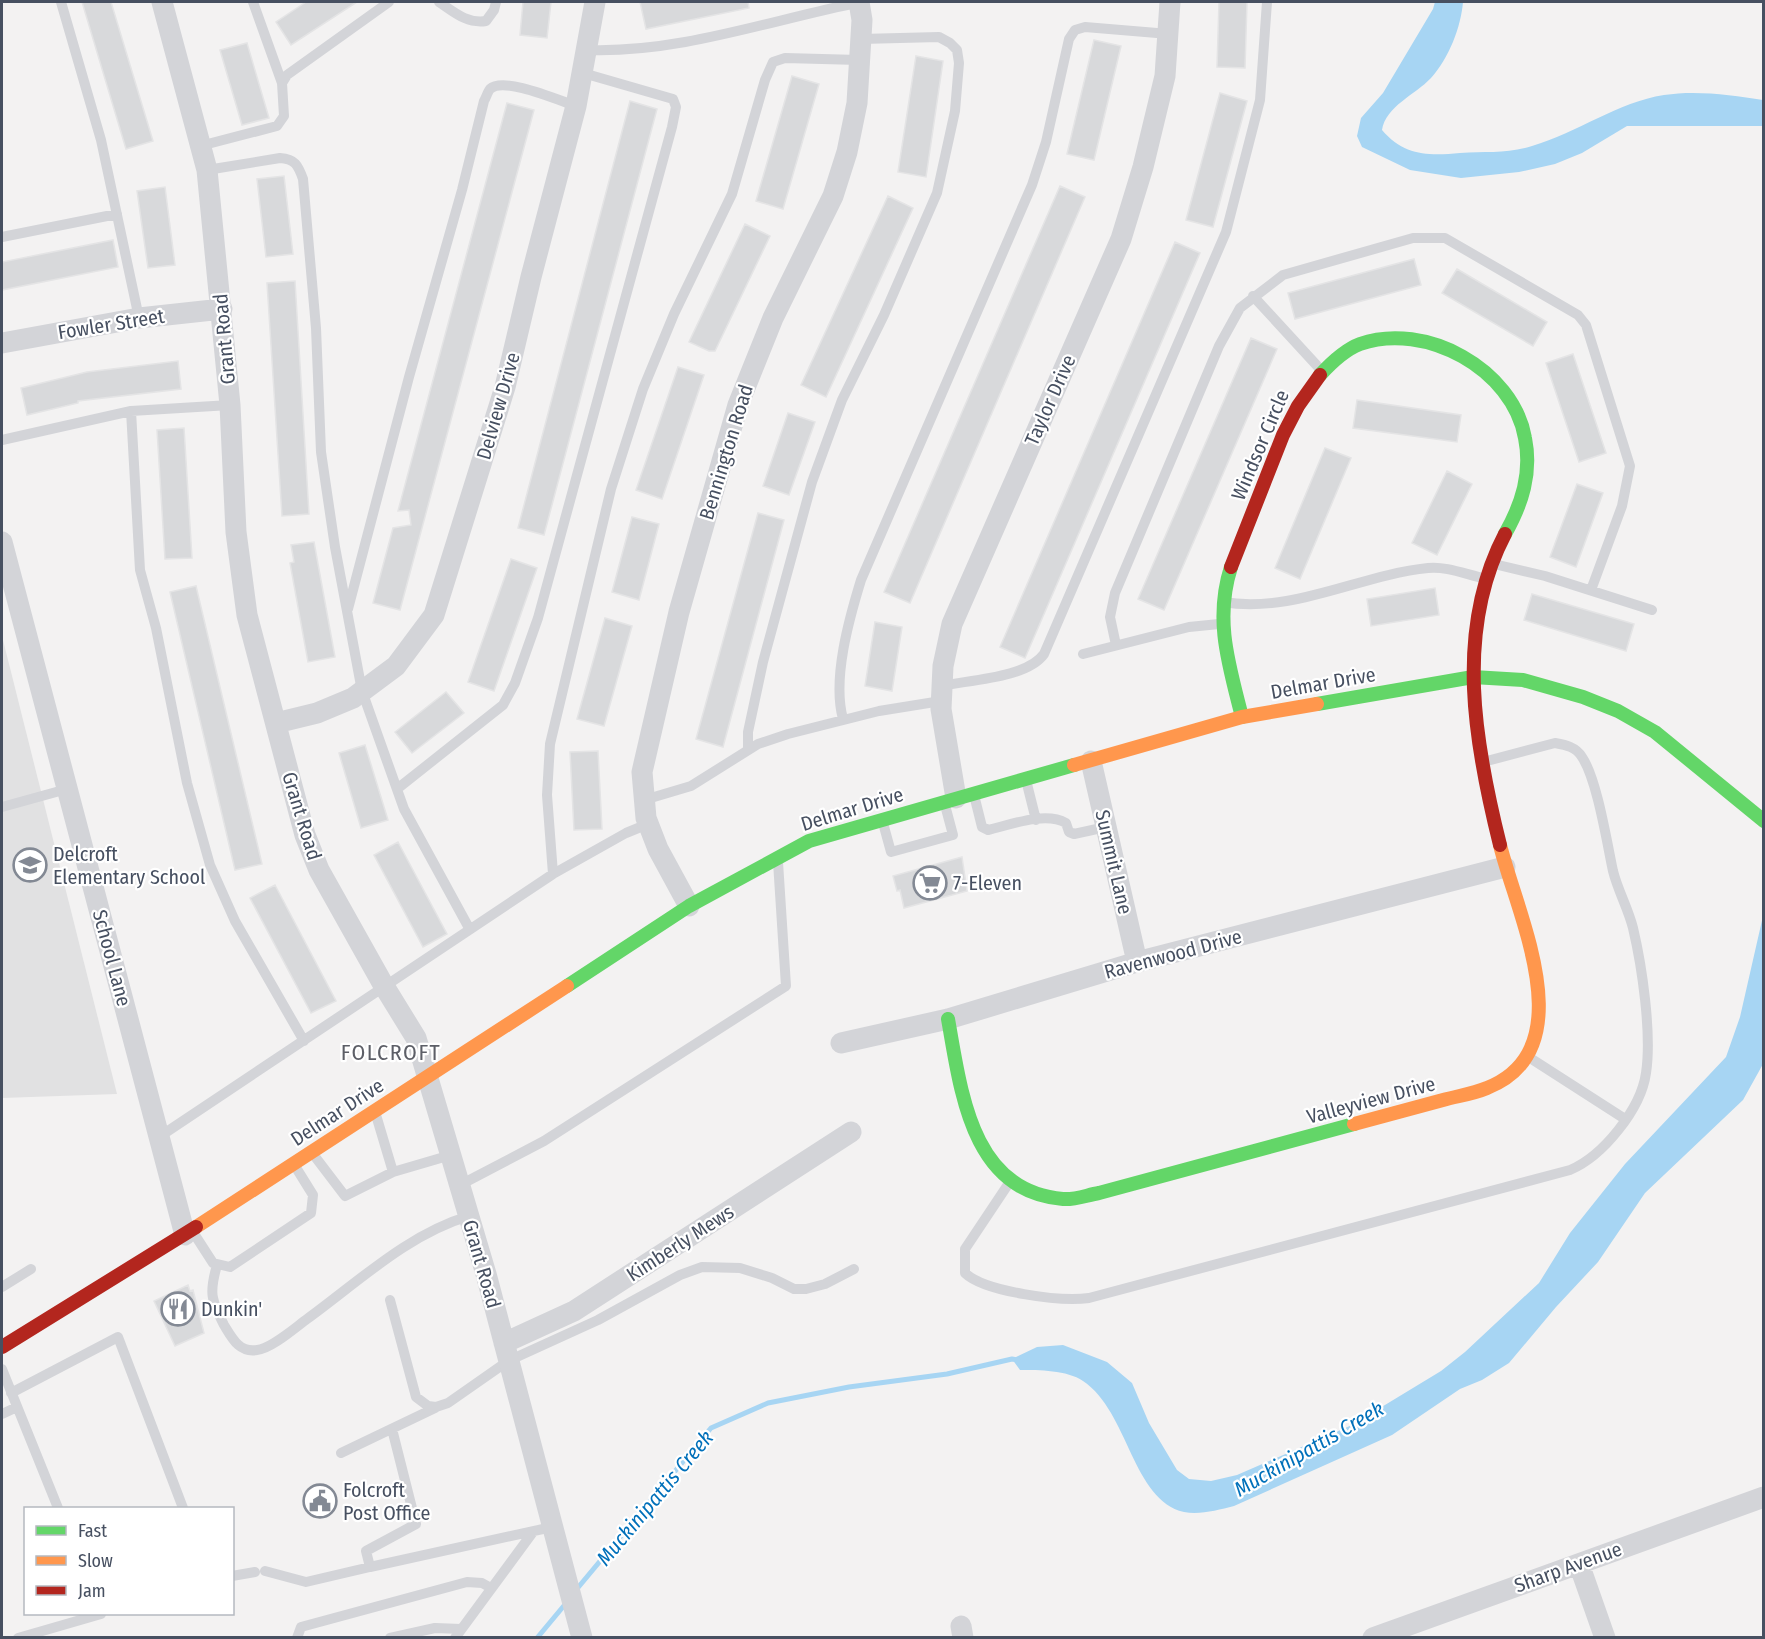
<svg xmlns="http://www.w3.org/2000/svg" width="1765" height="1639" font-family="'Fira Sans Condensed',sans-serif">
<style>
.education{fill:#e1e1e2}
.water{fill:#a7d5f3}
.lines{fill:none;stroke-linecap:round;stroke-linejoin:round}
.stream{stroke:#a7d5f3;stroke-width:5}
.building{fill:#d8d9db;stroke:#e4e4e5;stroke-width:1.5}
.lane{stroke:#d3d4d8;stroke-width:10}
.street{stroke:#d3d4d8;stroke-width:21}
.fast{stroke:#63d668;stroke-width:14}
.slow{stroke:#ff974d;stroke-width:14}
.jam{stroke:#b3261e;stroke-width:14}
.labels{text-anchor:middle;stroke-width:4.5;stroke-linejoin:round;paint-order:stroke}
.street-label{font-size:20px;fill:#475061;stroke:#fff}
.poi-label{font-size:20px;fill:#475061;stroke:#fff;text-anchor:start}
.water-label{font-size:21px;font-style:italic;fill:#0070ba;stroke:#fff}
.quarter-label{font-size:22px;letter-spacing:1.5px;fill:#5d5f67;stroke:#fff}
</style>
<rect width="100%" height="100%" fill="#f3f2f2"/>
<path class="education" d="M2,636l115,458 -115,4z"/>
<path class="water" d="M1435,2h28c-2,25 -14,56 -32,76 -16,17 -45,28 -49,52 22,26 47,26 78,23 26,-2 46,1 72,-7 45,-13 86,-44 132,-51 32,-5 68,0 99,5v26h-136l-45,27 -27,11 -36,8 -58,6 -51,-8 -48,-23 -5,-11 4,-18 22,-25 50,-84z
M1763,916v148l-20,36 -98,93 -47,69 -42,45 -47,56 -27,17 -22,9 -68,46 -158,71c-16,4 -34,9 -50,6 -52,-12 -55,-100 -101,-131 -16,-11 -44,-11 -63,-11l-8,-11 25,-12 26,-2 44,17 25,21 17,40 28,47 12,9 22,2 26,-6 115,-50 89,-54 24,-19 74,-69 31,-50 55,-69 101,-107 14,-40z"/>
<g class="lines">
<path class="stream" d="M576,1590l135,-162 57,-25 81,-16 98,-13 65,-15 6,1
M537,1638l30,-36"/>
</g>
<path class="building" d="M82,2h29l42,139 -27,8z
M306,2h51l-66,43 -15,-23z
M523,2h28l-4,36 -27,-3z
M640,2h108l1,6 -103,21z
M1219,2h28l-2,66 -28,-1z
M1094,40l27,6 -27,114 -27,-6z
M247,43l22,75 -27,7 -22,-75z
M916,56l27,5 -17,116 -28,-5z
M792,76l27,8 -36,125 -27,-8z
M1220,93l27,8 -34,126 -27,-7z
M630,101l27,8 -113,426 -26,-7z
M507,103l27,7 -134,500 -27,-7 20,-75 18,-3 -2,-15 -11,1z
M284,176l9,78 -27,3 -9,-78z
M1060,186l25,11 -175,406 -26,-11z
M165,187l10,78 -27,3 -11,-77z
M888,196l25,12 -87,189 -25,-12z
M745,224l25,12 -55,115h-6l-20,-9z
M113,240l5,27 -116,23v-28z
M1175,242l25,11 -175,405 -25,-11z
M1414,259l7,26 -126,34 -7,-26z
M1457,269l90,53 -14,24 -91,-53z
M295,281l14,233 -27,2 -15,-233z
M1251,338l26,11 -113,261 -26,-11z
M1573,354l33,99 -27,9 -33,-99z
M178,361l3,28 -103,12v2l-51,12 -6,-27 66,-16z
M678,367l26,8 -42,124 -26,-9z
M1357,400l104,15 -4,27 -104,-14z
M788,413l27,9 -26,73 -26,-9z
M184,428l8,130 -27,1 -8,-129z
M1325,448l26,10 -51,121 -25,-11z
M1447,471l25,13 -35,71 -25,-12z
M1577,484l26,9 -27,74 -26,-10z
M758,513l26,7 -61,227 -27,-8z
M632,517l27,7 -20,76 -27,-8z
M314,542l21,115 -27,5 -18,-99 4,-1 -3,-17z
M511,559l26,9 -43,123 -26,-9z
M196,586l66,278 -27,6 -65,-278z
M1435,588l4,27 -68,11 -4,-27z
M1532,594l102,30 -8,27 -102,-31z
M605,618l27,8 -28,100 -27,-7z
M875,622l27,5 -10,64 -27,-5z
M446,692l18,21 -52,40 -17,-21z
M365,745l23,75 -27,8 -22,-75z
M598,751l4,78 -28,1 -4,-78z
M398,842l49,92 -24,13 -49,-92z
M962,857l5,34 -63,17 -4,-18 -3,1 -4,-15z
M275,885l61,116 -25,12 -61,-115z
M188,1285l2,6 3,-1 11,43 -29,13 -21,-45z"/>
<g class="lines">
<path class="lane" d="M61,2l40,138 38,178
M439,2c15,10 28,22 47,19l8,-11 2,-8
M588,50c93,3 182,-30 273,-48
M282,83l5,-8 102,-73
M200,146l77,-20 7,-10 -2,-33 -29,-81
M207,170l73,-12c15,1 18,7 23,21l13,149 5,124 14,95 27,144 42,118 65,119
M2,237l115,-23
M1253,296l68,74
M131,411l9,159 16,58 31,155 23,82 25,56 69,120
M2,440l129,-29 99,-6
M1494,564l51,12 107,34
M1223,602c70,12 136,-27 205,-34 19,-2 39,7 59,11
M348,609l61,-232 53,-187 22,-89c2,-3 4,-10 6,-12 14,-13 70,12 86,17
M1116,645l-6,-28 5,-24 104,-247 21,-38 43,-33 130,-37h32l133,77 8,10 44,141 -8,40 -31,84
M1083,654l106,-27 30,-3
M941,686c28,-6 86,-8 103,-32l182,-422 34,-132 7,-98
M843,719c-11,-40 6,-100 18,-139l171,-395 14,-43 23,-103 6,-9 10,-3 84,7
M748,750v-18l15,-70 49,-180 30,-82 42,-85 53,-122 18,-82 4,-48 -2,-13 -7,-7 -11,-6 -78,2
M1026,780l10,40
M397,789l106,-84 12,-22 23,-65 134,-491 4,-20 -3,-8 -90,-26
M974,795l8,32 6,3c22,-5 57,-19 78,-7l3,9 5,2 32,-7
M644,800l47,-14 67,-42 30,-10 91,-23 62,-10
M2,807l65,-18
M883,823l8,29 62,-17 -8,-30
M553,874l-6,-79 3,-51 61,-255 32,-100 31,-75 58,-120 33,-114 8,-18 12,-4 74,2
M1527,1056l98,63
M376,1115l17,57
M159,1137l394,-263 73,-41 22,-9
M313,1154l32,42 48,-24 58,-17
M1009,1183l-44,66v24c20,19 96,29 124,25l481,-128c33,-14 71,-61 76,-97 6,-39 -4,-107 -13,-145 -5,-20 -15,-37 -20,-57 -6,-28 -16,-92 -31,-114 -6,-10 -16,-12 -27,-14l-72,19
M460,1185l84,-44 242,-155 -8,-124
M193,1232l20,31 17,4 81,-54 2,-18 -18,-29
M217,1265c-8,28 -6,34 7,60 8,13 15,28 33,25 14,-1 39,-23 50,-31 51,-37 101,-85 162,-103
M2,1287l29,-18
M390,1300l26,97 12,9 8,1 12,-4 60,-42 90,-41 82,-45 22,-8 38,1 32,10 22,11h12l19,-5 29,-15
M2,1369l56,139
M11,1393l107,-56 65,171
M2,1414l15,-7
M341,1453l94,-45
M370,1567l182,-40
M265,1571l41,11 64,-15 -4,-16 50,-27 -24,-95
M232,1576l23,-4
M18,1638l83,-24
M297,1638l4,-11 166,-45 15,1 9,5
M390,1638l45,-10 26,1
M455,1638l78,-106"/>
<path class="street" d="M162,2l45,168 23,235 6,127 11,83 58,220 14,35 65,116 32,52 70,236 96,364
M2,343l137,-25 83,-9
M2,542l183,693
M276,723l41,-10 36,-15 43,-32 38,-51 71,-228 26,-110 45,-171 19,-104
M1091,761l46,201
M956,798l-15,-89 2,-43 9,-42 169,-385 22,-72 22,-91 5,-74
M689,906l-31,-57 -12,-31 -4,-46 37,-160 59,-207 35,-87 60,-122 14,-44 10,-49 5,-83 -3,-18
M841,1043l107,-24 189,-57 368,-95
M504,1343l70,-32 277,-179
M1579,1564l26,74
M961,1626l2,12
M1373,1638l391,-141"/>
<path class="fast" d="M1320,375c11,-12 24,-25 40,-31 65,-23 153,25 165,94 7,35 -3,66 -20,96
M1231,567c-17,53 -2,98 11,150
M1317,704l156,-27 50,3 60,17 35,14 37,21 109,89
M567,986l122,-80 120,-65 265,-76
M948,1019c13,72 23,173 115,180 12,1 24,-4 36,-6l255,-69"/>
<path class="slow" d="M1074,765l168,-48 75,-13
M1354,1124c30,-8 59,-16 89,-24 14,-4 30,-6 44,-12 98,-39 30,-173 13,-243
M196,1227l371,-241"/>
<path class="jam" d="M1231,567l52,-132 15,-29 22,-31
M1500,845c-25,-100 -46,-214 5,-311
M2,1347l194,-120"/>
</g>
<defs>
<symbol id="school-ring" viewBox="-11 -11 22 22"><circle r="9.5" fill="#fff" stroke="#838994" stroke-width="1.5"/><path d="M0-5L7-2L0 1L-7-2ZM-4 1L0 2.5L4 1V4Q0 6-4 4Z" fill="#838994"/></symbol>
<symbol id="supermarket-ring" viewBox="-11 -11 22 22"><circle r="9.5" fill="#fff" stroke="#838994" stroke-width="1.5"/><path d="M-6-5.5h2.5l.6 2H6L4.5 2H-2.5L-4.4-4H-6ZM-1.5 3.2a1.3 1.3 0 1 0 .1 0ZM3 3.2a1.3 1.3 0 1 0 .1 0Z" fill="#838994"/></symbol>
<symbol id="restaurant-ring" viewBox="-11 -11 22 22"><circle r="9.5" fill="#fff" stroke="#838994" stroke-width="1.5"/><path d="M-5-6h1v4h1v-4h1v4h1v-4h1v5L-1.5 .5V6h-2V.5L-5-1ZM5-6V6H3V1.5H1.5Q1.5-4 5-6Z" fill="#838994"/></symbol>
<symbol id="civic-ring" viewBox="-11 -11 22 22"><circle r="9.5" fill="#fff" stroke="#838994" stroke-width="1.5"/><path d="M-.6-6.5H3V-4.5H.6V-3L4-1V1h2V6H-6V1h2V-1L-.6-3ZM-1.2 2.5V6h2.4V2.5Z" fill="#838994"/></symbol>
</defs>
<g fill-rule="evenodd">
<use href="#school-ring" x="11" y="846" width="38" height="38"/>
<use href="#supermarket-ring" x="911" y="864" width="38" height="38"/>
<use href="#restaurant-ring" x="159" y="1290" width="38" height="38"/>
<use href="#civic-ring" x="301" y="1482" width="38" height="38"/>
</g>
<g class="labels">
<g class="street-label">
<text transform="translate(111 324) rotate(-9)" y="7">Fowler Street</text>
<text transform="translate(224 339) rotate(-95)" y="7">Grant Road</text>
<text transform="translate(1050 400) rotate(-66)" y="7">Taylor Drive</text>
<text transform="translate(498 406) rotate(-74)" y="7">Delview Drive</text>
<text transform="translate(1260 445) rotate(-67)" y="7">Windsor Circle</text>
<text transform="translate(726 452) rotate(-73)" y="7">Bennington Road</text>
<text transform="translate(1323 683) rotate(-10)" y="7">Delmar Drive</text>
<text transform="translate(852 809) rotate(-17)" y="7">Delmar Drive</text>
<text transform="translate(302 816) rotate(73)" y="7">Grant Road</text>
<text transform="translate(1114 862) rotate(77)" y="7">Summit Lane</text>
<text transform="translate(1173 954) rotate(-15)" y="7">Ravenwood Drive</text>
<text transform="translate(112 958) rotate(75)" y="7">School Lane</text>
<text transform="translate(1371 1100) rotate(-15)" y="7">Valleyview Drive</text>
<text transform="translate(337 1112) rotate(-33)" y="7">Delmar Drive</text>
<text transform="translate(680 1243) rotate(-33)" y="7">Kimberly Mews</text>
<text transform="translate(482 1264) rotate(74)" y="7">Grant Road</text>
<text transform="translate(1568 1567) rotate(-20)" y="7">Sharp Avenue</text>
</g>
<g class="poi-label">
<text x="53" y="861">Delcroft<tspan x="53" dy="23">Elementary School</tspan></text>
<text x="953" y="890">7-Eleven</text>
<text x="201" y="1316">Dunkin'</text>
<text x="343" y="1497">Folcroft<tspan x="343" dy="23">Post Office</tspan></text>
</g>
<g class="water-label">
<text transform="translate(1309 1449) rotate(-30)" y="7">Muckinipattis Creek</text>
<text transform="translate(655 1498) rotate(-50)" y="7">Muckinipattis Creek</text>
</g>
<g class="quarter-label">
<text x="391" y="1060">FOLCROFT</text>
</g>
</g>
<rect width="1765" height="1639" fill="none" stroke="#475061" stroke-width="6"/>
<rect x="24" y="1507" width="210" height="108" fill="#ffffff" stroke="#b5b9c0" stroke-width="1.5"/>
<rect x="36" y="1526" width="30" height="9" fill="#63d668" stroke="#b5b9c0" stroke-width="1.5"/>
<text x="78" y="1537" font-size="18" fill="#475061">Fast</text>
<rect x="36" y="1556" width="30" height="9" fill="#ff974d" stroke="#b5b9c0" stroke-width="1.5"/>
<text x="78" y="1567" font-size="18" fill="#475061">Slow</text>
<rect x="36" y="1586" width="30" height="9" fill="#b3261e" stroke="#b5b9c0" stroke-width="1.5"/>
<text x="78" y="1597" font-size="18" fill="#475061">Jam</text>
</svg>
